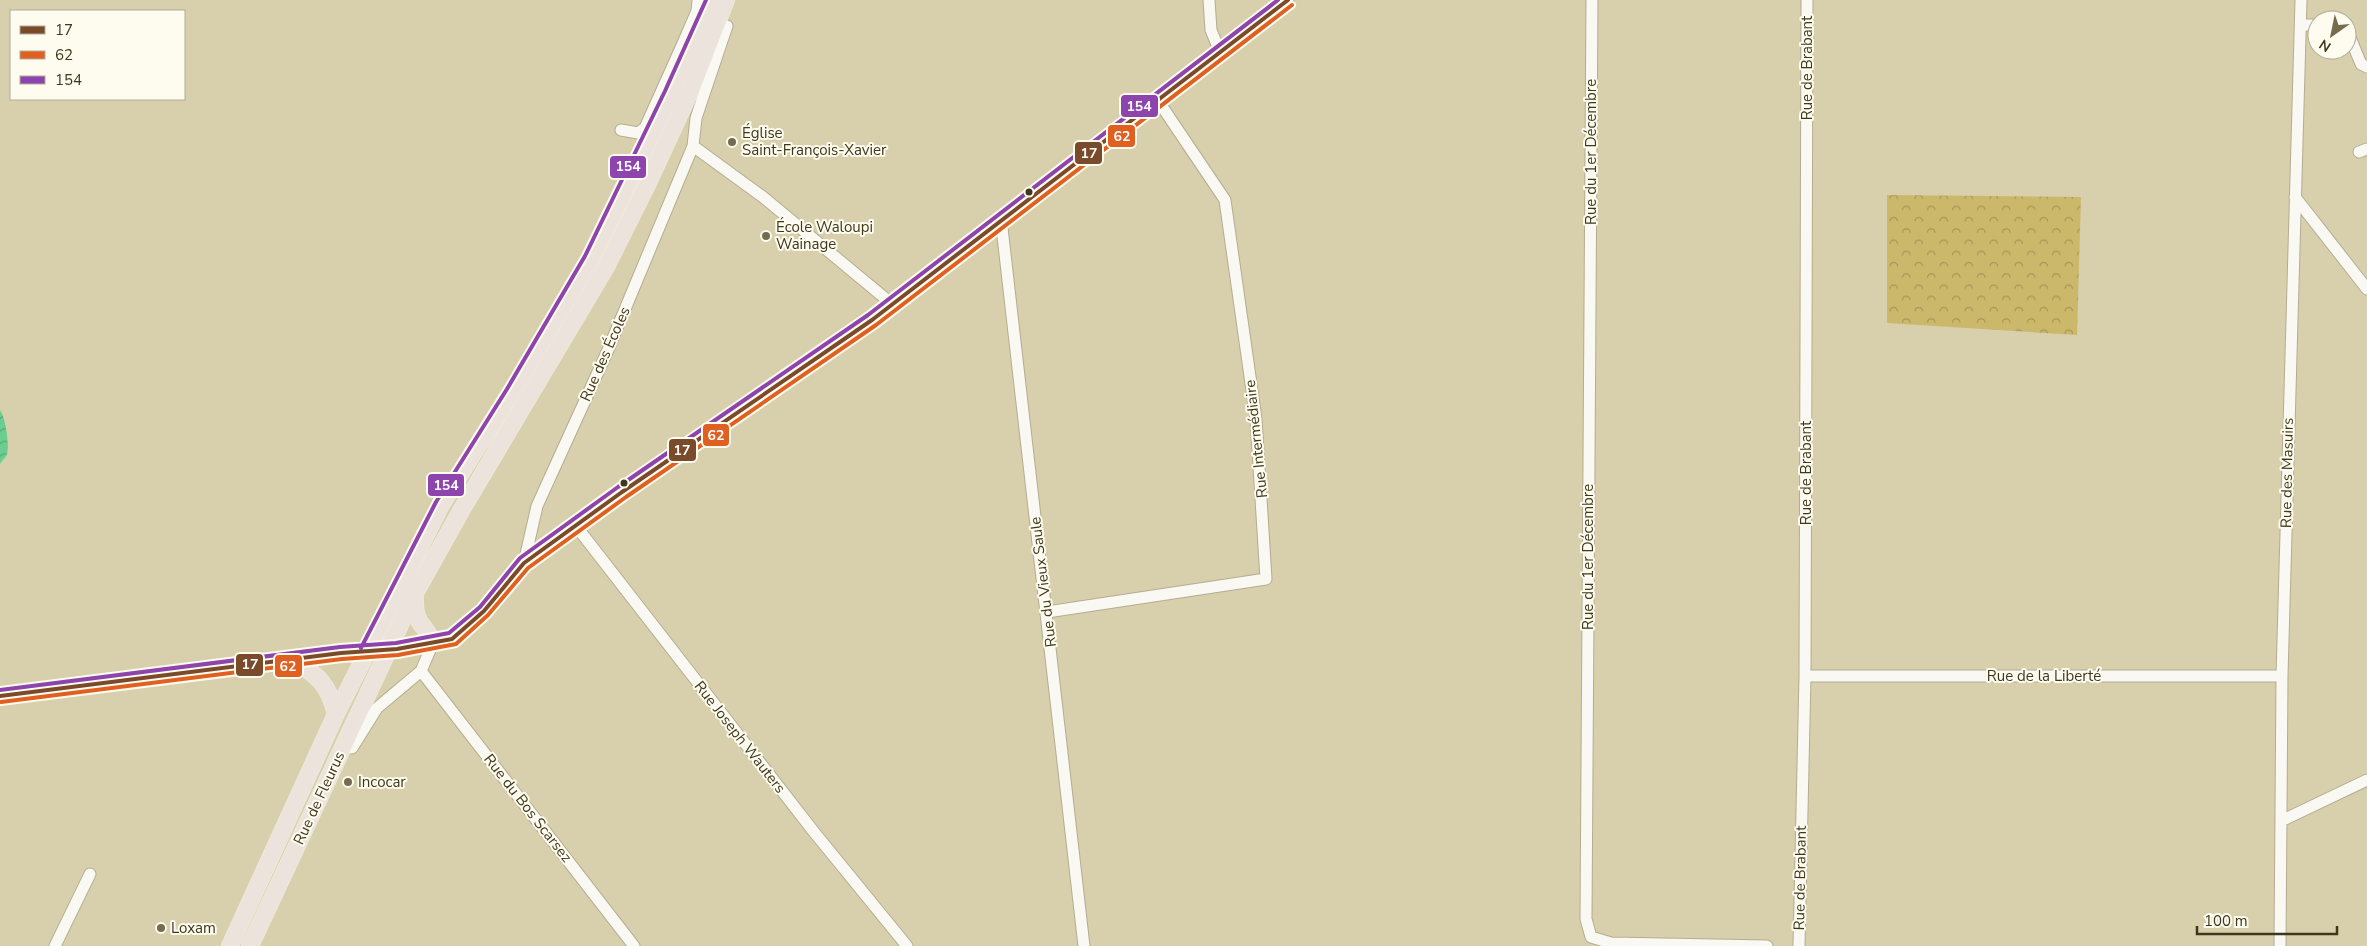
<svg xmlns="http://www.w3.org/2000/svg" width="2367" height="946" font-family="'Nunito Sans',sans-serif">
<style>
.forest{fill:url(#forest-crowns)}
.water{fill:url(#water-waves)}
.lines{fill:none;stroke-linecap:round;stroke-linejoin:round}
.minor-casing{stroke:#b4ad91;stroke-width:13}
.major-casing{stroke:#ede9da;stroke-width:16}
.highway-casing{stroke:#ede9da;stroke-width:18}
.minor{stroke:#f9f8f3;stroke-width:11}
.major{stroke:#f1ebe5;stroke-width:14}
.highway{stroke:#ece3dc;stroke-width:16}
.bus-1-casing{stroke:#fefbef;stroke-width:8}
.bus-2-casing{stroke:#fefbef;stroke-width:8}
.bus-3-casing{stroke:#fefbef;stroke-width:8}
.bus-1{stroke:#7a4b2a;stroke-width:4}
.bus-2{stroke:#e06022;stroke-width:4}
.bus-3{stroke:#8e44ad;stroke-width:4}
.poi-dot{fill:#746c4f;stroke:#fefbef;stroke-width:2}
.bus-dot{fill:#3e371d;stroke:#fefbef;stroke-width:2}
.labels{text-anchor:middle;stroke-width:4;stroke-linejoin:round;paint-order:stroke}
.street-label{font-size:15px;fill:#3e371d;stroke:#fefbef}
.poi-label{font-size:15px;fill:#3e371d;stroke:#fefbef;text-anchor:start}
.line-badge{stroke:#fefbef;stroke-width:2}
.badge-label{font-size:14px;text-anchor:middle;font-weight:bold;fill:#fff}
</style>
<defs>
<pattern id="forest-crowns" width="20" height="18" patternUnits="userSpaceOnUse" patternTransform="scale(1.25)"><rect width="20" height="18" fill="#cbb86b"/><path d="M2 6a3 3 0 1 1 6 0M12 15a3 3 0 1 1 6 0" fill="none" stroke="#a69657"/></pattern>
<pattern id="water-waves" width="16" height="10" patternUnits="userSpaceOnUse" patternTransform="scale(1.25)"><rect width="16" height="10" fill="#6ace8f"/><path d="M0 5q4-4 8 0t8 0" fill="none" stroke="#59a874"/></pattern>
</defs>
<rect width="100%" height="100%" fill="#d8cfac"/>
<path class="forest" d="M1887,195l194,2 -4,138 -190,-12z"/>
<path class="water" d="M0,410c5,6 10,36 7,44 -1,3 -5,7 -7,10z"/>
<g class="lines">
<defs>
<path id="minor" d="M1209,0l2,30 9,22
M1592,0l-6,919 5,18 20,6 156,3
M2301,25h16
M2347,30l14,34 6,3
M621,130l17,3 7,-5 39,-87 13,-30 1,-11
M693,146l70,51 129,107
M2359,152l8,-3
M2295,197l72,92
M1001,219l83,727
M576,526l238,306 93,114
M524,563l13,-57 71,-156 85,-204 3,-28 31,-92
M1047,612l219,-33 -10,-160 -31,-219 -68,-101
M388,650l64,-11 32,-28 40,-48 98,-71 250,-172 285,-221 131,-99
M421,671l213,275
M1805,676h477
M352,748l25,-40 44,-37 12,-28
M2281,821l86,-41
M55,946l35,-72
M1799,946l6,-270 2,-676
M2280,946l2,-270 19,-676"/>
<path id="major" d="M0,696l341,-43 47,-3"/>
<path id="highway" d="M415,596c-1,31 9,25 18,47
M293,660c26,16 35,24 43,54
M230,946l106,-232 105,-209 71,-113 79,-133 80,-165 42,-94
M250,946l165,-353 47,-84 144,-242 41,-82 44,-95 35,-90"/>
</defs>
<use href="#minor" class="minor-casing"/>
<use href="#major" class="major-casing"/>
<use href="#highway" class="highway-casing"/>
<use href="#minor" class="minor"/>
<use href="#major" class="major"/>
<use href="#highway" class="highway"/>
<defs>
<path id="bus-1" d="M0,696l341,-43 56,-4 55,-10 32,-28 40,-48 98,-71 250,-172 416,-320"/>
<path id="bus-2" d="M1,702l341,-43 56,-4 58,-11 32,-29 40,-47 98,-71 250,-172 416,-320"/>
<path id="bus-3" d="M361,648l75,-146 71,-113 78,-133 80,-165 41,-91
M0,690l340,-43 56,-4 53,-10 31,-26 40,-49 98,-71 250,-172 410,-315"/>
</defs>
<use href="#bus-1" class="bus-1-casing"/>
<use href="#bus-2" class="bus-2-casing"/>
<use href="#bus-3" class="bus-3-casing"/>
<use href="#bus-1" class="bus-1"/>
<use href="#bus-2" class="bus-2"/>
<use href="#bus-3" class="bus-3"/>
</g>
<g class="poi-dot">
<circle cx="732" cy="142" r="5"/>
<circle cx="766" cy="236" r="5"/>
<circle cx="348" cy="782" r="5"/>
<circle cx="161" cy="928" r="5"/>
</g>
<g class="bus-dot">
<circle cx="1029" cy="192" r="4.5"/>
<circle cx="624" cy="483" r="4.5"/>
</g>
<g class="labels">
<g class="street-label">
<text transform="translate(1807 68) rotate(-90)" y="5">Rue de Brabant</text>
<text transform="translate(1591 152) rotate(-90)" y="5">Rue du 1er Décembre</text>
<text transform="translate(605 354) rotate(-66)" y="5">Rue des Écoles</text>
<text transform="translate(1256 439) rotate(-96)" y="5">Rue Intermédiaire</text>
<text transform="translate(1806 473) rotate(-90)" y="5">Rue de Brabant</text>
<text transform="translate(2287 473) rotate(-89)" y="5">Rue des Masuirs</text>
<text transform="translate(1588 557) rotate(-90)" y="5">Rue du 1er Décembre</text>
<text transform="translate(1043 582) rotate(-97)" y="5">Rue du Vieux Saule</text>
<text x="2044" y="681">Rue de la Liberté</text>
<text transform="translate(740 737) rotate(52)" y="5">Rue Joseph Wauters</text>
<text transform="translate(319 798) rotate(-65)" y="5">Rue de Fleurus</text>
<text transform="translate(528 808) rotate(52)" y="5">Rue du Bos Scarsez</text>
<text transform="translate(1800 878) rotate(-89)" y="5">Rue de Brabant</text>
</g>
<g class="poi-label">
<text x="742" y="138">Église<tspan x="742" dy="17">Saint-François-Xavier</tspan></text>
<text x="776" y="232">École Waloupi<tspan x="776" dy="17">Wainage</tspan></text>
<text x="358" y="787">Incocar</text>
<text x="171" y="933">Loxam</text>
</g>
</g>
<g class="line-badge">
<rect x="1120" y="94" width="39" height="24" rx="5" fill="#8e44ad"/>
<rect x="1107" y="124" width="29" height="24" rx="5" fill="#e06022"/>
<rect x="1074" y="141" width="29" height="24" rx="5" fill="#7a4b2a"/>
<rect x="609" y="155" width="38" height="24" rx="5" fill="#8e44ad"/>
<rect x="702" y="423" width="28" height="24" rx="5" fill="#e06022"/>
<rect x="668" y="438" width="29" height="24" rx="5" fill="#7a4b2a"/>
<rect x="427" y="473" width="38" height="24" rx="5" fill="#8e44ad"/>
<rect x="235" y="653" width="29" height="24" rx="5" fill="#7a4b2a"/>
<rect x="274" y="654" width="29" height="24" rx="5" fill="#e06022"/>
</g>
<g class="badge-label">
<text x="1139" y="111">154</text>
<text x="1122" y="141">62</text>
<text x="1089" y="158">17</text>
<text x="628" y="171">154</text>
<text x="716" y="440">62</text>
<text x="682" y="455">17</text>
<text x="446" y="490">154</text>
<text x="250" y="669">17</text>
<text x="288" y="671">62</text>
</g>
<rect x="10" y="10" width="175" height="90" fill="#fefbef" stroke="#b1ad9b"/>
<rect x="20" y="26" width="25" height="8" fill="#7a4b2a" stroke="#b1ad9b"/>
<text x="55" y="35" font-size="15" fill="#3e371d">17</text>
<rect x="20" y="51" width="25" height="8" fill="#e06022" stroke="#b1ad9b"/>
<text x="55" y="60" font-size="15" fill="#3e371d">62</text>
<rect x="20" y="76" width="25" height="8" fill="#8e44ad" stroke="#b1ad9b"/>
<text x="55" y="85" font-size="15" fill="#3e371d">154</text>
<g transform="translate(2332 35) rotate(213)"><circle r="24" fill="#fefbef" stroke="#b1ad9b"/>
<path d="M0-4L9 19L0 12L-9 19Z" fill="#746c4f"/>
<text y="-8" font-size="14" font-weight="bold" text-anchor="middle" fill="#3e371d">N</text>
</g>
<path d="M2197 926v8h140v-8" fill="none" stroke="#3e371d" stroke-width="2.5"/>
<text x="2204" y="926" font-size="15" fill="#3e371d" stroke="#fefbef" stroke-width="4" paint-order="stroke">100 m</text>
</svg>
